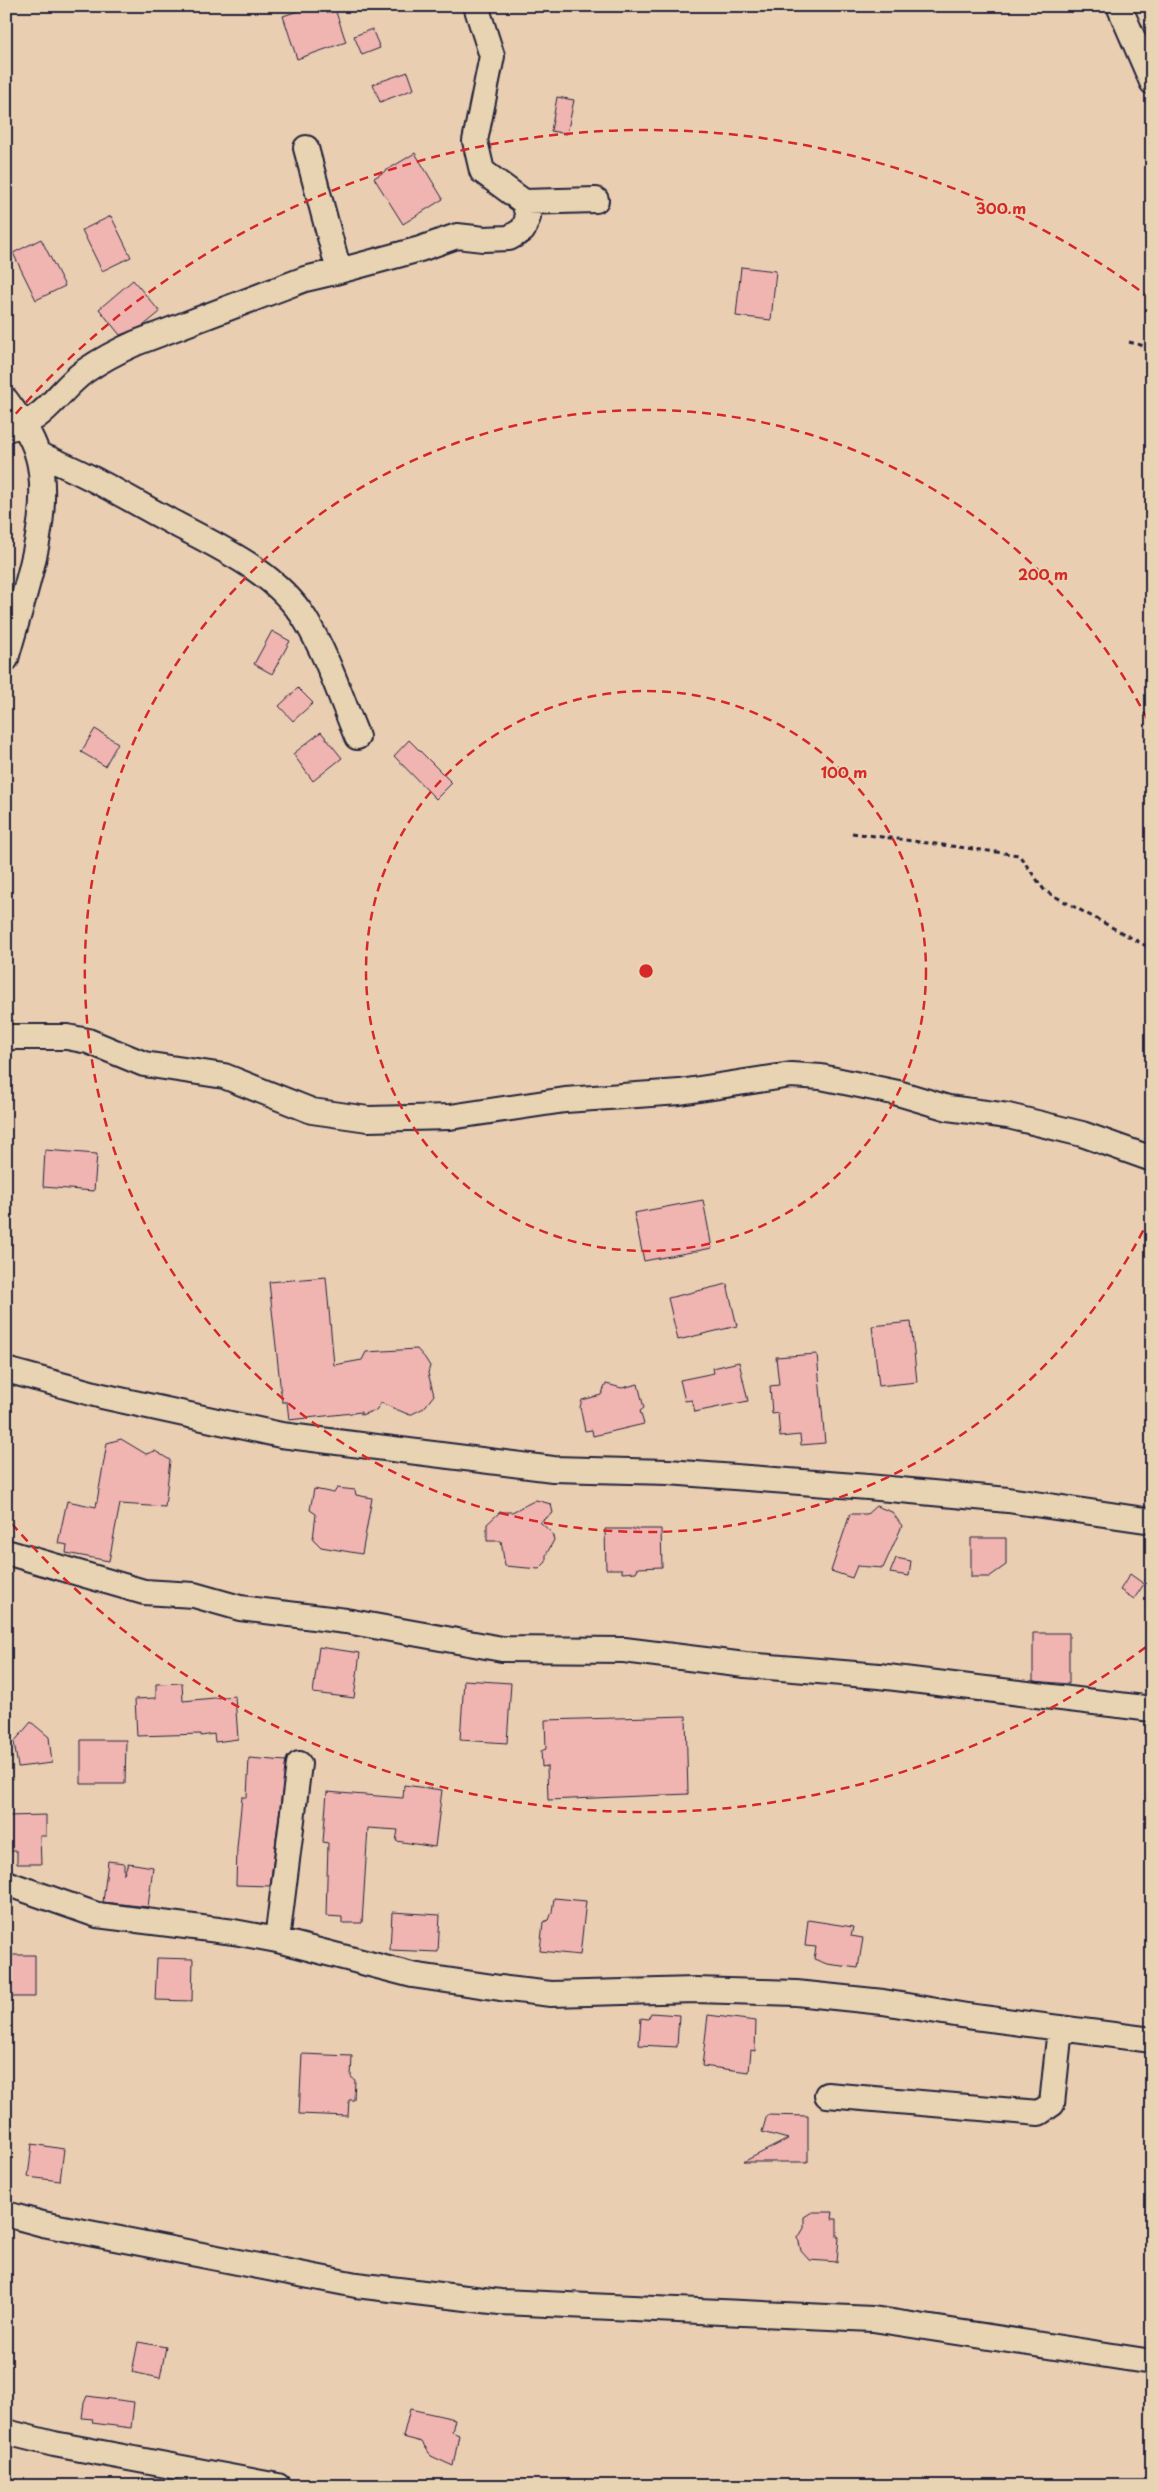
<svg xmlns="http://www.w3.org/2000/svg" width="1158" height="2492" font-family="'Playpen Sans',sans-serif">
<style>
.building{fill:#f0b4b1;stroke:#22223b}
.lines{fill:none;stroke-linecap:round;stroke-linejoin:round}
.minor-casing{stroke:#22223b;stroke-width:28}
.path{stroke:#22223b;stroke-width:3;stroke-dasharray:5 4;stroke-linecap:butt}
.minor{stroke:#e8d4b2;stroke-width:24}
.ring{fill:none;stroke:#d62828;stroke-width:2.5;stroke-dasharray:9 6}
.centre{fill:#d62828;stroke:#e8d4b2;stroke-width:2.5}
.ring-label{font-size:15px;text-anchor:middle;font-weight:bold;fill:#d62828;stroke:#e8d4b2;stroke-width:4;stroke-linejoin:round;paint-order:stroke}
</style>
<rect width="100%" height="100%" fill="#eaceb2"/>
<filter id="ink" filterUnits="userSpaceOnUse"><feTurbulence type="fractalNoise" baseFrequency=".02" numOctaves="2"/><feDisplacementMap in="SourceGraphic" scale="10" xChannelSelector="R" yChannelSelector="G"/><feConvolveMatrix kernelMatrix="1 2 1 2 8 2 1 2 1" color-interpolation-filters="sRGB"/></filter>
<g filter="url(#ink)">
<path class="building" d="M313,6h21l12,36 -49,17 -14,-43z
M372,29l8,19 -18,7 -8,-19z
M408,72l6,17 -34,13 -7,-18z
M557,97l17,3 -7,34 -16,-3z
M415,153l28,46 -40,25 -29,-46z
M111,216l20,41 -29,14 -20,-41z
M41,239l24,47 -29,14 -23,-47z
M741,267l35,4 -5,49 -35,-4z
M133,280l27,32 -17,14 -23,9 -21,-26z
M272,631l18,10 -18,33 -18,-10z
M298,688l15,15 -20,18 -14,-15z
M95,729l23,14 -13,23 -24,-14z
M321,732l21,26 -29,23 -20,-27z
M409,740l43,43 -16,16 -42,-43z
M45,1150l52,4 -3,37 -51,-4z
M703,1200l9,48 -68,13 -10,-48z
M326,1277l8,88 28,-5 4,-8 51,-3 8,9 5,8 -2,7 6,22 -10,13 -14,7 -29,-12 -5,7 -15,5v-3l-72,8 -2,-18h-5l-13,-120z
M727,1284l10,42 -59,14 -10,-42z
M911,1322l6,60 -38,4 -7,-60z
M817,1354l8,89 -24,2 -1,-10 -20,2 -2,-24 -6,1 -2,-28 9,-1 -3,-28z
M739,1362l9,39 -53,11 -3,-12 -7,1 -5,-21 34,-7 -1,-5z
M606,1384l16,4 16,-4 6,24 -4,3 4,13 -51,12 -1,-6 -7,1 -5,-24 2,-7 19,-5z
M121,1439l25,15 9,-3 15,9 -5,47 -45,-3 -11,57 -43,-8 1,-8 -9,-2 9,-42 29,6 11,-64z
M337,1488l18,2 1,5 16,3 -10,56 -41,-7 -8,-8 3,-25 -6,-4 4,-21 20,4z
M536,1500l15,4 2,9 -13,9 12,11 2,7 -8,15v7l-7,7 -34,-3 -4,-25h-14v-17l13,-12h12z
M876,1506l16,6 10,14 -19,42 -26,-2 -5,12 -21,-7 19,-57h17z
M605,1529h56l1,38 -24,1 -2,4 -14,1v-4h-16z
M971,1538h35v27l-17,12h-18z
M896,1558l15,3 -2,15 -19,-3z
M1130,1574l14,10 -10,15 -14,-9z
M1033,1633h36v51l-36,-3z
M319,1647l41,6 -6,45 -41,-5z
M464,1680l47,3 -4,60 -47,-3z
M182,1683l1,18 52,-5 3,43 -23,3 -1,-8 -13,2v-2l-64,2 -2,-37 21,-1v-14z
M686,1716l2,78 -140,6 -1,-34 -5,1 -1,-16 5,-2 -1,-29z
M31,1722l18,15 3,26 -34,4 -4,-25z
M81,1740h45l-1,44h-44z
M249,1758l37,3 -16,125 -34,-1 1,-37 5,-51h5z
M404,1785l38,5 -7,57 -39,-6 2,-11 -30,-2 -6,95h-20v-6l-16,-1 2,-73 -5,-1 4,-50 76,6z
M46,1815v21h-6l1,28h-24v-13h-11v-35z
M108,1861l16,2v11l4,-11 25,4 -5,40 -45,-5z
M554,1898l32,3 -6,54 -40,-4 3,-29 6,-2 3,-8z
M392,1912l48,3 -2,37 -48,-2z
M808,1920l45,7 -2,9 12,2 -5,30 -31,-4 -13,-5 2,-12 -11,-1z
M6,1955h29v42h-29z
M157,1958l36,1 -1,42 -37,-1z
M651,2013l28,2 -2,32 -38,-2 2,-27 7,1z
M708,2015l48,6 -1,30 -4,-1 -2,22 -47,-6z
M302,2054l50,2 -1,21 4,3 -1,20h-5l-1,16 -49,-2z
M767,2115l41,1v46h-65l45,-23 -26,-7z
M32,2144l32,5 -4,32 -32,-4z
M812,2212h21l-1,7h5v17l2,1 -2,25 -28,-2 -8,-9 -3,-13 6,-10v-11z
M138,2342l28,5 -6,31 -28,-6z
M87,2396l47,6 -3,26 -39,-5 1,-4 -11,-1 2,-15z
M410,2409l45,10 -3,13 7,3 -6,31 -22,-10 -9,-14 -19,-5z"/>
<g class="lines">
<defs>
<path id="minor" d="M476,6l16,50 -17,85 7,30 42,31 72,-2
M1119,6l33,76
M339,271l81,-22 37,-13 27,3 25,-1 14,-8 5,-13 -4,-15
M6,400c12,17 25,33 31,53 18,60 -15,146 -31,206
M6,429c40,-7 49,-36 79,-58 16,-11 33,-20 51,-28l169,-64 34,-8 -33,-123
M37,454c43,16 82,39 122,61 50,28 114,53 146,104 22,36 36,79 52,118
M6,1037h61l21,4 56,23 80,12 88,35 56,8 82,-2 115,-17 115,-8 111,-17 30,2 77,16 50,15 60,8 74,18 70,25
M6,1370l96,26 179,39 272,34 115,3 200,15 140,13 144,21
M6,1552l138,40 50,3 46,13 106,13 156,28 122,1 121,15 134,11 273,33
M6,1883l91,32 137,17 43,8 135,35 88,13 51,6 144,-4 101,3 87,9 84,14 185,24
M277,1940l22,-176
M827,2095l212,18 13,-9 8,-76
M6,2214l37,10 313,61 144,17 373,17 279,43
M6,2432l48,12 224,42"/>
</defs>
<use href="#minor" class="minor-casing"/>
<path class="path" d="M1129,342l23,6
M852,833l167,22 26,36 107,58"/>
<use href="#minor" class="minor"/>
</g>
</g>
<g class="ring">
<circle cx="646" cy="971" r="280"/>
<path d="M1150 1217A561 561 0 1 1 1150 725"/>
<path d="M1146 1647A841 841 0 0 1 6 1517M6 425A841 841 0 0 1 1146 295"/>
</g>
<circle cx="646" cy="971" r="8" class="centre"/>
<g class="ring-label">
<text x="1001" y="214">300 m</text>
<text x="1043" y="580">200 m</text>
<text x="844" y="778">100 m</text>
</g>
<rect width="1158" height="2492" fill="none" stroke="#e8d4b2" stroke-width="25"/>
<rect x="12" y="12" width="1133" height="2467" fill="none" stroke="#22223b" stroke-width="2" filter="url(#ink)"/>
</svg>
